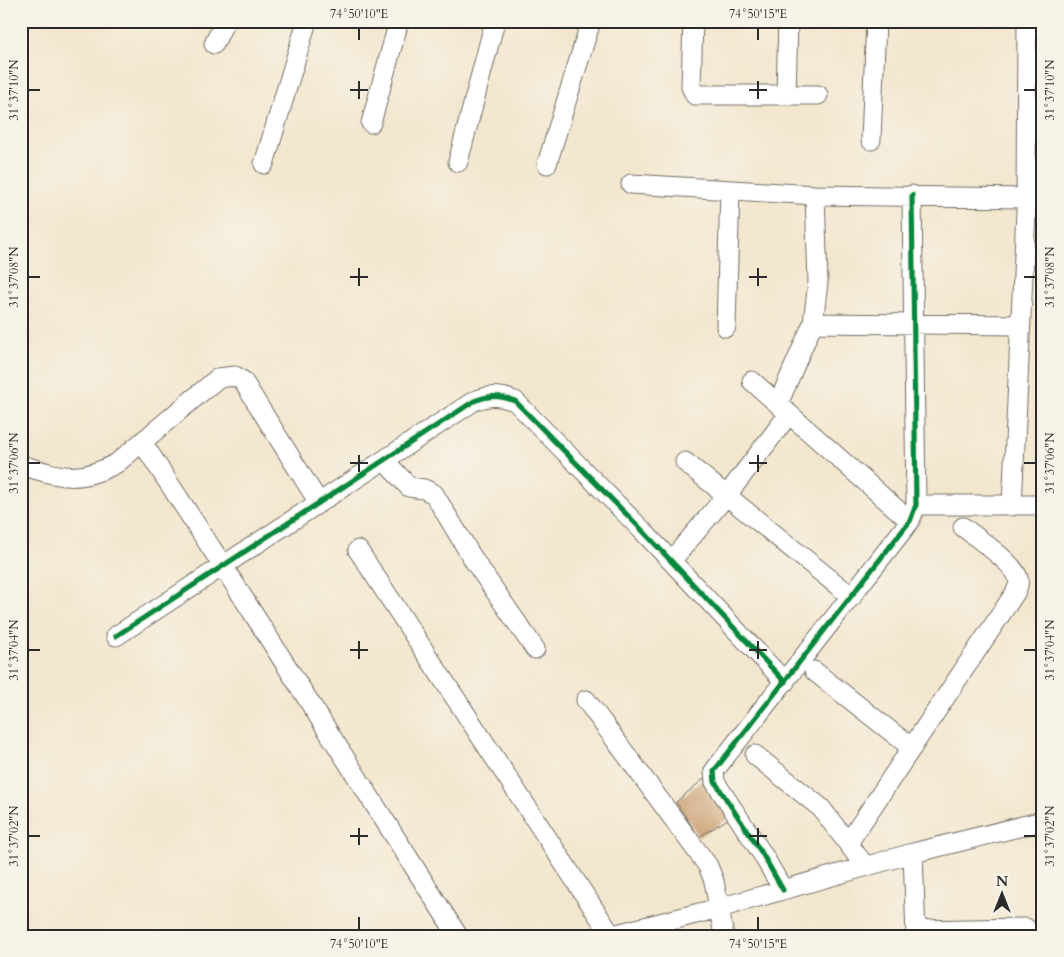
<svg xmlns="http://www.w3.org/2000/svg" width="1064" height="957" font-family="Cardo,serif">
<style>
.building{fill:#cea67b}
.lines{fill:none;stroke-linecap:round;stroke-linejoin:round}
.street-casing{stroke:#716c64;stroke-width:21}
.street{stroke:#fff;stroke-width:19}
.cycleway-casing{stroke:#f7f3e8;stroke-width:8}
.cycleway{stroke:#00873e;stroke-width:5}
.ticks{fill:none;stroke:#2b2b2b;stroke-width:2}
.neatline{fill:none;stroke:#2b2b2b;stroke-width:2}
.ticks-label{font-size:12px;text-anchor:middle;fill:#2b2b2b}
</style>
<rect width="100%" height="100%" fill="#f7f3e8"/>
<filter id="ink" filterUnits="userSpaceOnUse"><feTurbulence type="fractalNoise" baseFrequency=".02" numOctaves="2"/><feDisplacementMap in="SourceGraphic" scale="10" xChannelSelector="R" yChannelSelector="G"/><feConvolveMatrix kernelMatrix="1 2 1 2 8 2 1 2 1" color-interpolation-filters="sRGB"/></filter>
<filter id="wash" filterUnits="userSpaceOnUse"><feTurbulence type="fractalNoise" baseFrequency=".0096" numOctaves="4" result="noise"/><feDisplacementMap in="SourceGraphic" scale="20" xChannelSelector="R" yChannelSelector="G"/><feGaussianBlur stdDeviation="1.12" result="paint"/><feColorMatrix in="noise" values="0 0 0 0 0 0 0 0 0 0 0 0 0 0 0 0 0 1.4 0 .05"/><feComposite in="paint" operator="in"/></filter>
<g filter="url(#wash)">
<rect width="100%" height="100%" fill="#f3e6ce"/>
<g id="blocks">
<path class="building" d="M706,777l30,37 -37,23 -23,-35z"/>
</g>
</g>
<g filter="url(#ink)">
<use href="#blocks" fill-opacity="0" stroke="#716c64" stroke-width="1"/>
<g class="lines">
<defs>
<path id="street" d="M693,21l-2,66 4,8h123
M214,44l11,-23
M786,95l2,-74
M371,123l28,-102
M871,140l5,-119
M458,162l37,-141
M264,164l43,-143
M547,164l44,-143
M631,184l184,11 210,3
M813,323l208,2
M726,327l4,-137
M752,381l158,140
M778,404l35,-81 5,-41 -3,-87
M142,442l81,124 235,370
M384,460l25,27 15,2 10,5 41,68 60,87
M685,462l167,135
M21,465c40,12 57,19 96,-2l101,-85 17,-2 8,5 76,122
M916,505h127
M1012,506l14,-294 1,-191
M358,550l253,385
M671,561l56,-66 62,-81
M116,636l358,-235c15,-6 25,-6 41,0l126,128 144,153
M814,671l98,77
M586,700l122,166 6,15 10,55
M755,755l66,53 44,58
M848,843l167,-250c2,-4 5,-10 3,-15 -3,-14 -42,-41 -55,-51
M913,853l3,83
M783,890l-20,-35 -48,-73 -1,-11 196,-250 6,-16 -4,-310
M916,930l110,-2
M609,936l110,-28 194,-55 130,-32"/>
</defs>
<use href="#street" class="street-casing"/>
<use href="#street" class="street"/>
<defs>
<path id="cycleway" d="M116,636l358,-235c15,-6 25,-6 41,0l126,128 144,153
M783,890l-20,-35 -48,-73 -1,-11 196,-250 6,-16 -4,-310"/>
</defs>
<use href="#cycleway" class="cycleway-casing"/>
<use href="#cycleway" class="cycleway"/>
</g>
</g>
<path class="ticks" d="M359,28v12M758,28v12M359,81v18M758,81v18M28,90h12M350,90h18M749,90h18M1024,90h12M359,268v18M758,268v18M28,277h12M350,277h18M749,277h18M1024,277h12M359,455v17M758,455v17M28,463h12M350,463h18M749,463h18M1024,463h12M359,641v18M758,641v18M28,650h12M350,650h18M749,650h18M1024,650h12M359,828v17M758,828v17M28,836h12M350,836h18M749,836h18M1024,836h12M359,917v13M758,917v13"/>
<rect width="1064" height="957" fill="none" stroke="#f7f3e8" stroke-width="55"/>
<g transform="translate(1002 894)" stroke="#f7f3e8" stroke-width="4" paint-order="stroke">
<path d="M0-4L9 19L0 12L-9 19Z" fill="#2b2b2b"/>
<text y="-8" font-size="14" font-weight="bold" text-anchor="middle" fill="#2b2b2b">N</text>
</g>
<rect x="28" y="28" width="1008" height="902" class="neatline"/>
<g class="ticks-label">
<text x="359" y="18">74°50'10"E</text>
<text x="758" y="18">74°50'15"E</text>
<text transform="translate(14 90) rotate(-90)" y="4">31°37'10"N</text>
<text transform="translate(1050 90) rotate(-90)" y="4">31°37'10"N</text>
<text transform="translate(14 277) rotate(-90)" y="4">31°37'08"N</text>
<text transform="translate(1050 277) rotate(-90)" y="4">31°37'08"N</text>
<text transform="translate(14 463) rotate(-90)" y="4">31°37'06"N</text>
<text transform="translate(1050 463) rotate(-90)" y="4">31°37'06"N</text>
<text transform="translate(14 650) rotate(-90)" y="4">31°37'04"N</text>
<text transform="translate(1050 650) rotate(-90)" y="4">31°37'04"N</text>
<text transform="translate(14 836) rotate(-90)" y="4">31°37'02"N</text>
<text transform="translate(1050 836) rotate(-90)" y="4">31°37'02"N</text>
<text x="359" y="948">74°50'10"E</text>
<text x="758" y="948">74°50'15"E</text>
</g>
</svg>
